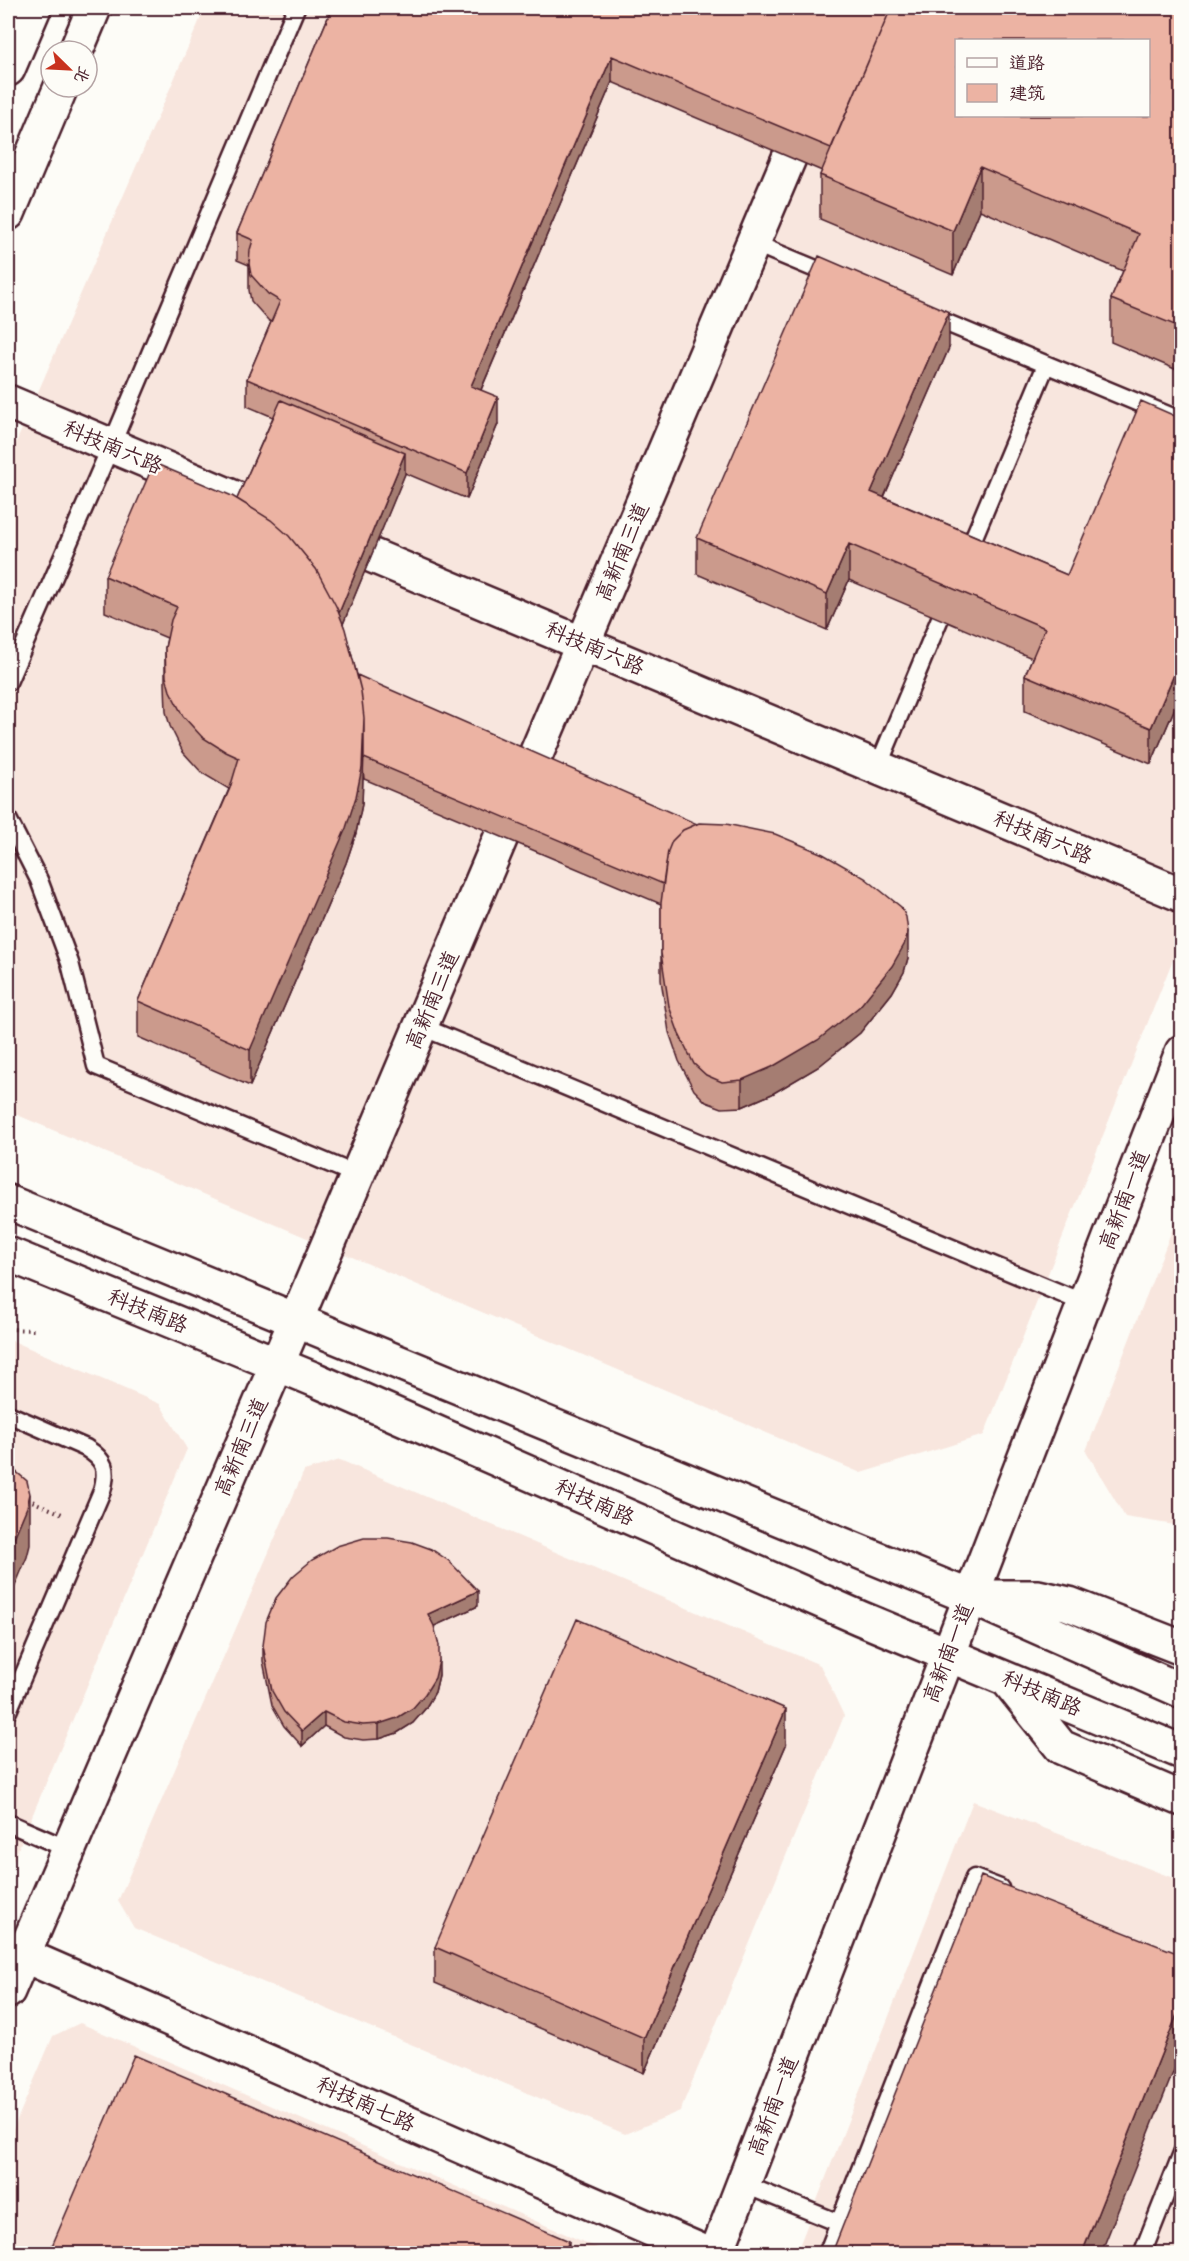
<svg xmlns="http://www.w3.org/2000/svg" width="1189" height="2261" font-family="'Architects Daughter','LXGW WenKai TC',sans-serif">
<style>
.built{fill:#f8e6de;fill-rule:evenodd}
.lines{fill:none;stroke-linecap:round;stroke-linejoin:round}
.service-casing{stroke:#4a1f2b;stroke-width:21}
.minor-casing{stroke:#4a1f2b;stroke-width:38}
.tertiary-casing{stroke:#4a1f2b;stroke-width:38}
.secondary-casing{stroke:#4a1f2b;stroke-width:38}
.path{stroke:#4a1f2b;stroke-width:4;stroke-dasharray:1.5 4.5;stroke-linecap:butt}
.service{stroke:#fdfcf7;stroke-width:16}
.minor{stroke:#fdfcf7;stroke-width:33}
.tertiary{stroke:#fdfcf7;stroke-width:33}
.secondary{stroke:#fdfcf7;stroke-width:33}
.wall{fill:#cb9a8c;stroke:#4a1f2b;stroke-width:1.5}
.shaded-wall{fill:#a57d72;stroke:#4a1f2b;stroke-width:1.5}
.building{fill:#ecb3a3;stroke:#4a1f2b;stroke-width:1.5;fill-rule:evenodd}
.labels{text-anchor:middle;stroke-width:4.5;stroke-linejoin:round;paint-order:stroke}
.street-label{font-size:21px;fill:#4a1f2b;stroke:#fdfcf7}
</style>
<rect width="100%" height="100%" fill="#fdfcf7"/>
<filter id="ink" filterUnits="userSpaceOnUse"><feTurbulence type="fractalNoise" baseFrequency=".0167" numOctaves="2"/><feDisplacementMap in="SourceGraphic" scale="12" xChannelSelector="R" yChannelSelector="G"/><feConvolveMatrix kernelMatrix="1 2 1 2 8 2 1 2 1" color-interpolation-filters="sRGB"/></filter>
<g filter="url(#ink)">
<path class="built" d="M205,8h976v931l-197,496 -123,38 -853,-362v-650zM956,40h192v76h-192z
M1181,1207l1,319h-1l-56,-9 -39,-66z
M8,1339l152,65 27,45 -179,424z
M340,1460l480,205 24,51 -164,395 -55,23 -491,-206 -16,-27 186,-430z
M973,1801l208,80v372l-385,1z
M80,2023l520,226 1,4 -593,1v-113l45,-105z"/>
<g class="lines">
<defs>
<path id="service" d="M753,243l82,34
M930,316l252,105
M966,556l80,-191
M8,682l103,-236 185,-438
M878,767l70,-168
M8,819l31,61 31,83 26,103 261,109
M420,1026l664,277
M8,1414l78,34c19,12 22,21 16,43l-94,220
M8,1823l60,26
M743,2184l96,39
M827,2254l147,-376 26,10
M1142,2254l40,-101"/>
<path id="minor" d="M8,402l272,115
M330,538l852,357
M296,1320l510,-1202
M23,1955l685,299"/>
<path id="tertiary" d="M8,1991l288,-671
M716,2254l466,-1202"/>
<path id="secondary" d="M76,51l18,-43
M8,69l26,-61
M8,213l53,-126
M8,1202l962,395 212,94
M8,1254l308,126 544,238 322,134
M982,1597h56l31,7 113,44
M1009,1682l52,65 121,52"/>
</defs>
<use href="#service" class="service-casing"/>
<use href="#minor" class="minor-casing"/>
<use href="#tertiary" class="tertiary-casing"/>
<use href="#secondary" class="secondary-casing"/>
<path class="path" d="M8,1329l27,1
M27,1499l35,15"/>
<use href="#service" class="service"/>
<use href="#minor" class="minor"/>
<use href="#tertiary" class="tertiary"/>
<use href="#secondary" class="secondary"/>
</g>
<path class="wall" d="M332,8h850v364l-71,-30v-43l12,-28 -143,-61 -27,65 -133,-56v-44l2,-4 -210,-89 -131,308 17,34 -31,75 -62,-26 -62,151 14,51 551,283 -4,14 -12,21 -32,40 -42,34 -46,27 -30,13 -20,1 -16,-6 -12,-12 -15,-29 -10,-29 -8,-52v-76l-297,-125 -1,-11 -1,36 -6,29 -10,30 -96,223 -112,-49v-36l91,-212 -27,-16 -19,-21 -13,-26 -4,-14 -1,-28v-36l2,-10 -62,-26v-36l132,-77 36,-82 -26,-11v-27l24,-57 -3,-2 -17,-19 -2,-11v-25l-12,-5v-27z
M949,348l-65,149 183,78 115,-156v272l-31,73 -126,-53v-36l7,-17 -183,-78 -22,50 -130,-56v-36z
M478,1606l-44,20 5,49 -4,17 -10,17 -12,14 -16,10 -18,6 -16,1 -19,-3 -20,-11 -22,20 -18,-20 -12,-21 -9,-44v-15z
M786,1745l-142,328 -209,-90v-36z"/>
<path class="shaded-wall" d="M612,56v26l-141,331v-27z
M980,167v43l-27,65v-44z
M949,312v36l-78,179v-35z
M498,397v27l-31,75v-26z
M405,453v21l-69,167v-21z
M849,544v36l-22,50v-36z
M1182,656v35l-31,73v-36z
M364,718v36l-2,50 -6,29 -10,30 -96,223v-36z
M908,932v26l-4,14 -12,21 -32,40 -42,34 -46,27 -30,13v-27z
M30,1494v51l-3,12 -19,46v-51z
M478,1591v15l-50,23v-15z
M439,1661v14l-4,17 -10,17 -12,14 -16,10 -18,6v-15z
M786,1709v36l-142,328v-35z
M324,1712v14l-22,20v-15z
M1182,2002v48l-81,203h-19z
M569,2241v12h-5z"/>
<path class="building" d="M332,8h559l-60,140 -219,-92 -141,330 27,11 -31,76 -220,-94 33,-78 -12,-7 -17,-19 -2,-11 1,-14 3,-10 -16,-7z
M891,8h291v320l-71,-29 28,-65 -159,-67 -27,64 -133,-56zM957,40h192v76h-192z
M819,256l130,56 -78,180 196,83 74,-174 41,18v237l-31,72 -126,-53 20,-47 -196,-84 -22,50 -130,-56z
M281,400l124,53 -66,160 -3,-7 -20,-37 -27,-33 -18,-16 -34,-21z
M154,463l78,33 39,24 18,16 27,33 20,37 9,23 16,62 3,27 -2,50 -6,29 -10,31 -96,222 -112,-49 92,-213 9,-30 -13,-6 -24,-15 -19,-21 -13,-25 -4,-14 -1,-29 6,-28 6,-13 -72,-31z
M357,675l340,149 -14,6 -11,11 -4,10 -5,33 -299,-126v-40l-3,-27z
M699,823l27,1 49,10 48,20 42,24 36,29 5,10 2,15 -4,13 -12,21 -32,40 -42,34 -46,27 -30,13 -20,2 -16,-7 -12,-11 -15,-30 -10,-28 -8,-53v-50l7,-52 4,-10 11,-11z
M8,1467l6,3 13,11 3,13 -3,13 -19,45z
M364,1538h24l24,4 19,7 18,12 29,30 -50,23 6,12 5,19v16l-4,17 -10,16 -12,14 -16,10 -18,6 -16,1 -19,-3 -20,-10 -22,19 -18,-19 -12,-21 -9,-45 3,-24 10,-24 17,-22 19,-16 25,-14z
M577,1619l209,90 -142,329 -209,-91z
M981,1876l201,79v47l-100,251h-250z
M134,2055l435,186 -5,12h-515z"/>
</g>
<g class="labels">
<g class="street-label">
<text transform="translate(113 447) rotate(23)" y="7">科技南六路</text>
<text transform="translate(622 552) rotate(-67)" y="7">高新南三道</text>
<text transform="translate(595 648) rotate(23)" y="7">科技南六路</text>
<text transform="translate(1043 837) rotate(23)" y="7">科技南六路</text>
<text transform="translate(432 1000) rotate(-67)" y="7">高新南三道</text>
<text transform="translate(1124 1200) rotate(-69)" y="7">高新南一道</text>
<text transform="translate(148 1311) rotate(22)" y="7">科技南路</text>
<text transform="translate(241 1447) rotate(-67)" y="7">高新南三道</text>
<text transform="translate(595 1502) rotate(24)" y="7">科技南路</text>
<text transform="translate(948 1653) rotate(-69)" y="7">高新南一道</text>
<text transform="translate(1042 1693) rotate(23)" y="7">科技南路</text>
<text transform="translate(366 2104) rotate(24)" y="7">科技南七路</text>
<text transform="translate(773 2106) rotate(-69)" y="7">高新南一道</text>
</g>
</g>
<rect width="1189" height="2261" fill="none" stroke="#fdfcf7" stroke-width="30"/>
<rect x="15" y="15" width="1159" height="2231" fill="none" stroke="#4a1f2b" stroke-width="2" filter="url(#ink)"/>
<rect x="955" y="39" width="195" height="78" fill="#fdfcf7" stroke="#b5a4a5" stroke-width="1.5"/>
<rect x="967" y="58" width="30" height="9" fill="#fdfcf7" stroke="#b5a4a5" stroke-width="1.5"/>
<text x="1009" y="69" font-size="18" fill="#4a1f2b">道路</text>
<rect x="967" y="84" width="30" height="18" fill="#ecb3a3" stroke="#b5a4a5" stroke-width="1.5"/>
<text x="1009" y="99" font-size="18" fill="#4a1f2b">建筑</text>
<g transform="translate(69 69) rotate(114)"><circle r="28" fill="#fdfcf7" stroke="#b5a4a5" stroke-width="1.5"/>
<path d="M0-4.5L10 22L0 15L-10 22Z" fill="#c8321e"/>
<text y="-9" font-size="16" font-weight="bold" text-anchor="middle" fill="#4a1f2b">北</text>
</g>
</svg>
